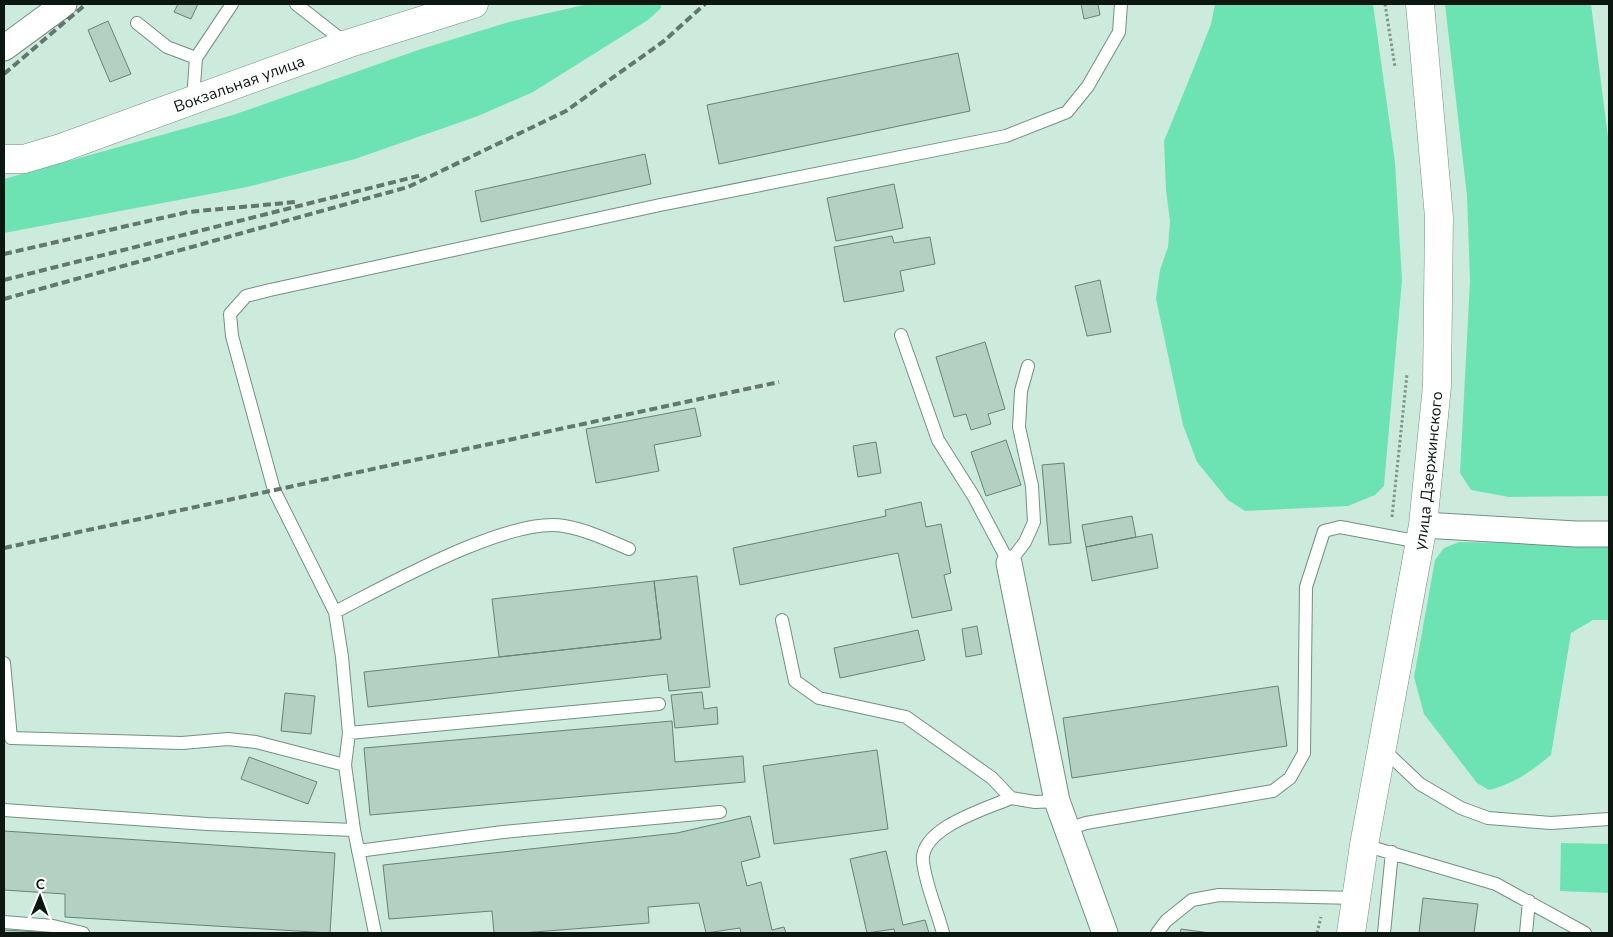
<svg xmlns="http://www.w3.org/2000/svg" width="1613" height="937" font-family="'Nunito Sans',sans-serif">
<style>
.green{fill:#6de3b4}
.building{fill:#b2d1c2;stroke:#668376}
.lines{fill:none;stroke-linecap:round;stroke-linejoin:round}
.lane-casing{stroke:#739082;stroke-width:14}
.street-casing{stroke:#739082;stroke-width:27}
.secondary-casing{stroke:#739082;stroke-width:29}
.path{stroke:#7d9489;stroke-width:3;stroke-dasharray:2.5 2.5;stroke-linecap:butt}
.lane{stroke:#fff;stroke-width:12}
.street{stroke:#fff;stroke-width:25}
.secondary{stroke:#fff;stroke-width:28}
.rail{stroke:#63776e;stroke-width:4;stroke-dasharray:8 4;stroke-linecap:butt}
.labels{text-anchor:middle;stroke-width:5;stroke-linejoin:round;paint-order:stroke}
.street-label{font-size:16px;fill:#0c1712;stroke:#fff}
</style>
<rect width="100%" height="100%" fill="#ccebdc"/>
<path class="green" d="M588,4h73v4l-13,12 -115,72 -55,24 -123,43 -108,28 -243,46v-54l229,-64 188,-66 88,-27z
M1215,4h158l22,158 7,118 -18,206 -9,9 -27,11 -103,5 -17,-11 -31,-38 -14,-37 -27,-126 4,-29 8,-23 2,-26 -4,-31 -2,-49 29,-71 18,-46z
M1445,4h146l18,141v351l-100,1 -38,-7 -11,-17 10,-193 -3,-84z
M1459,542l150,3v75h-16l-22,13 -20,122c-19,16 -38,29 -62,35l-12,-7 -53,-69 -10,-37 21,-117 9,-12z
M1561,843l48,1v49l-49,-2z"/>
<path class="building" d="M178,4h20l-7,15 -17,-7z
M1081,4h17l2,11 -16,4z
M108,21l23,53 -21,8 -22,-52z
M958,53l12,58 -251,53 -12,-59z
M645,154l6,30 -170,38 -6,-31z
M894,184l9,44 -67,13 -9,-43z
M892,236l2,7 36,-6 5,27 -35,7 4,20 -60,11 -10,-55z
M1100,280l11,52 -24,4 -12,-50z
M985,342l20,67 -17,5 3,10 -20,6 -5,-16 -12,3 -18,-60z
M695,408l6,28 -47,9 5,26 -63,12 -10,-54z
M1006,440l15,45 -35,11 -15,-44z
M876,442l5,31 -23,4 -5,-31z
M1064,463l7,80 -22,2 -7,-80z
M921,502l5,25 15,-3 10,49 -7,2 8,35 -40,8 -14,-65 -158,32 -7,-37 153,-32 -1,-6z
M1132,516l4,21 -50,10 -4,-22z
M1152,534l6,34 -66,13 -6,-34z
M697,576l13,111 -41,4 -2,-17 -299,33 -4,-35 297,-33 -7,-58z
M654,581l7,58 -162,18 -7,-58z
M977,626l5,28 -16,3 -4,-28z
M918,630l7,30 -85,18 -6,-30z
M1278,686l9,60 -215,32 -9,-60z
M702,692l2,17 13,-2 1,17 -43,4 -4,-33z
M285,693l30,3 -4,38 -30,-3z
M672,721l3,41 68,-6 2,26 -375,33 -6,-67z
M877,750l11,79 -114,15 -11,-78z
M249,757l68,25 -9,22 -67,-25z
M750,816l10,41 -19,5 6,24 14,-4 11,48 12,-3 2,6h-45l-1,-5 -34,5 -7,-30 -51,4 1,16 -127,10h-28l-2,-22 -103,8 -6,-54 294,-32z
M4,831l331,22 -5,80 -265,-16v-23l-61,-4z
M886,851l17,74 22,-5 4,13h-34l-1,-4 -27,4 -17,-74z
M1423,898l55,6 -4,29h-55z
M1181,929l29,4h-30z
M4,930l53,3h-53z"/>
<g class="lines">
<defs>
<path id="lane" d="M296,4l51,40
M137,23l30,24 29,11 -3,41
M196,58l36,-54
M901,335l37,105 36,57 35,66 16,-21 9,-20 -2,-36 -13,-59 2,-36 7,-25
M335,612c51,-26 174,-96 229,-86 23,4 44,14 65,23
M782,620l13,61 24,17 87,19 86,61 19,20 24,4 22,-1
M4,663l7,75 171,5 46,-4 28,3 89,23
M349,733l310,-29
M1382,748l38,36 41,24 27,10 63,5 58,-4
M4,810l203,14 147,6
M1068,829l18,-6 187,-32 17,-13 14,-25 2,-166 18,-56 16,-4 80,15
M1364,845l132,39 89,49
M358,851l145,-19 217,-20
M4,922l49,4 30,7
M375,933l-21,-103 -9,-65 4,-32 -7,-76 -7,-45 -61,-122 -42,-154 -2,-22 16,-18 24,-6 390,-85 346,-69 61,-24 21,-26 31,-54 2,-28
M943,933c-6,-23 -17,-47 -20,-71 -4,-34 63,-53 88,-64
M1157,933l9,-12 26,-21 27,-5 137,3
M1384,933l8,-81
M1526,933l3,-32"/>
<path id="street" d="M4,48l60,-44
M1423,525l153,9h33
M1009,563l48,238 48,132"/>
<g id="secondary">
<path id="s1" d="M4,159h20l37,-11 286,-104 127,-40"/>
<path id="s2" d="M1351,933l13,-88 59,-320 14,-139 2,-169 -19,-213"/>
</g>
</defs>
<use href="#lane" class="lane-casing"/>
<use href="#street" class="street-casing"/>
<use href="#secondary" class="secondary-casing"/>
<path class="path" d="M1385,4l10,63
M1392,517l15,-143
M1317,933l4,-16"/>
<use href="#lane" class="lane"/>
<use href="#street" class="street"/>
<use href="#secondary" class="secondary"/>
<path class="rail" d="M4,74l82,-70
M4,254l184,-42 108,-10
M4,280l418,-105
M4,299l404,-112 158,-76 98,-70 41,-37
M4,548l775,-166"/>
</g>
<g class="labels">
<g class="street-label">
<text dy="6" stroke="none"><textPath href="#s1" startOffset="248">Вокзальная улица</textPath></text>
<text dy="6" stroke="none"><textPath href="#s2" startOffset="469">улица Дзержинского</textPath></text>
</g>
</g>
<rect width="1613" height="937" fill="none" stroke="#0c1712" stroke-width="10"/>
<g transform="translate(40 897) rotate(1)" stroke="#ffffff" stroke-width="4" paint-order="stroke">
<path d="M0-4L9 19L0 12L-9 19Z" fill="#0c1712"/>
<text y="-8" font-size="14" font-weight="bold" text-anchor="middle" fill="#0c1712">С</text>
</g>
</svg>
